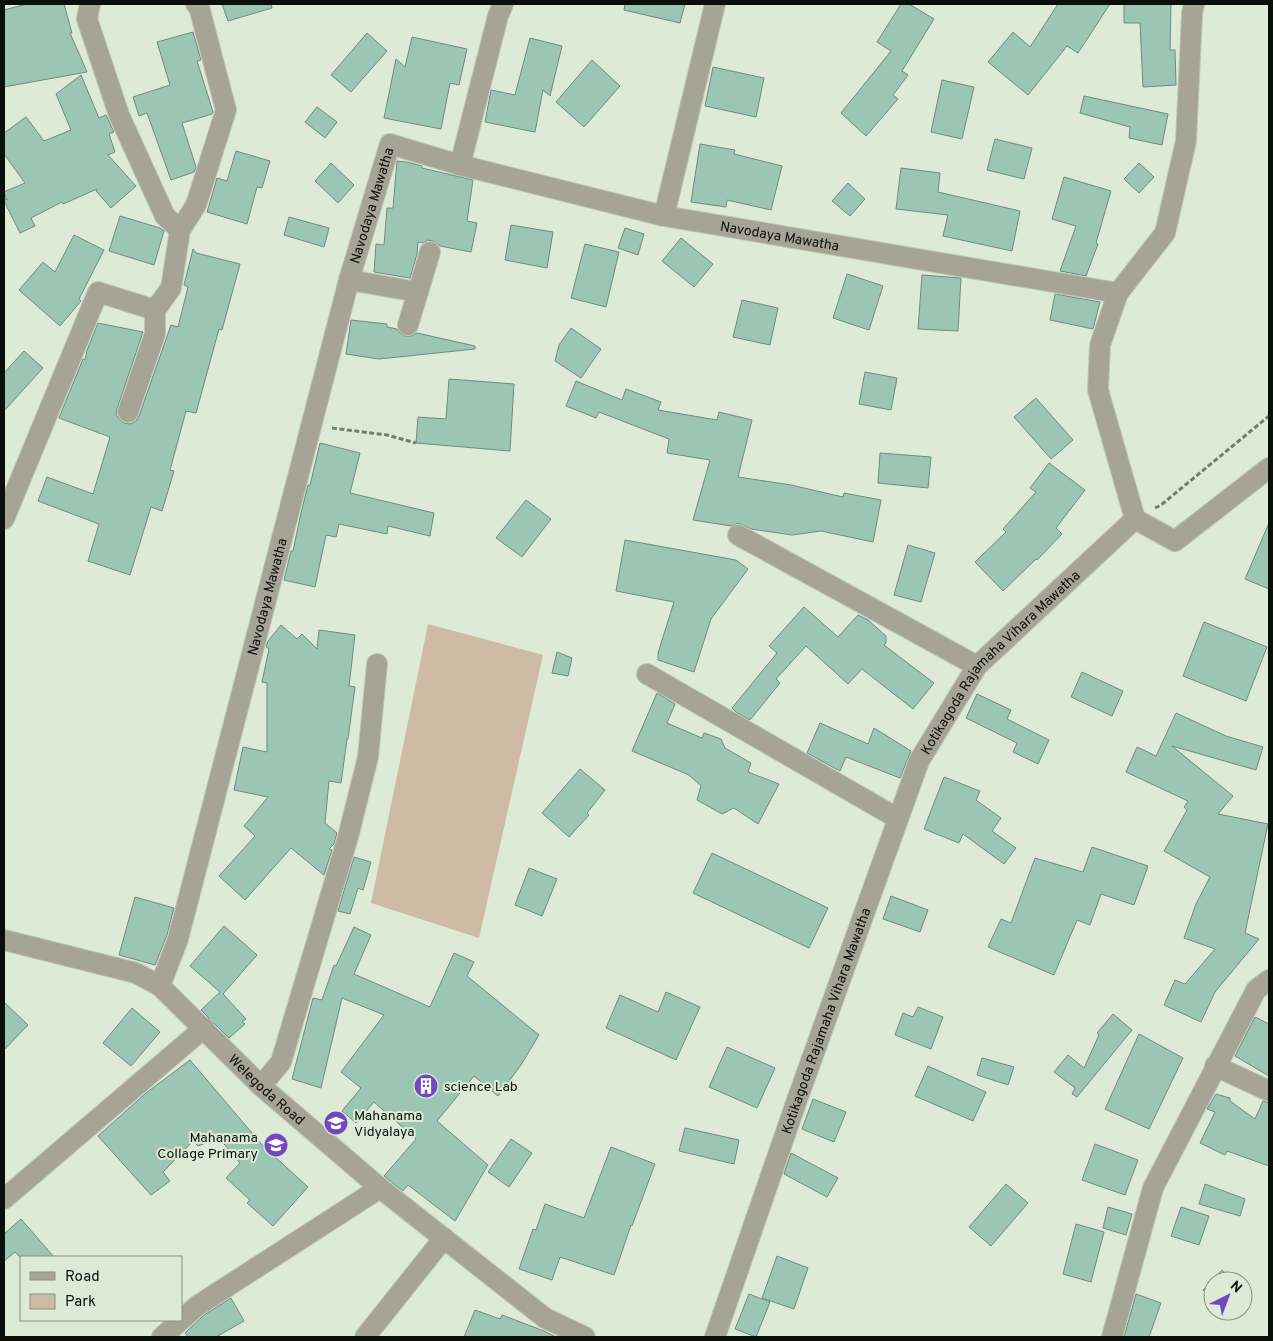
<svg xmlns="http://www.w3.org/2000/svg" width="1273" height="1341" font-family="Overpass,sans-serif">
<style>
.green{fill:#cebaa5}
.building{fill:#9cc6b4;stroke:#728a7f}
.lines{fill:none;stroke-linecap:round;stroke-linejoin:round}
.minor-casing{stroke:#bbc8b5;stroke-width:22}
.path{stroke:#737c6f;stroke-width:3;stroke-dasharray:5 2.5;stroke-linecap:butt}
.minor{stroke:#a6a595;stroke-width:20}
.labels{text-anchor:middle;stroke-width:4;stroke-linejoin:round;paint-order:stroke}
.street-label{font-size:14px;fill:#0b0f09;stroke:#ddebd6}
.poi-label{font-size:14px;fill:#0b0f09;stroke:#ddebd6;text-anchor:start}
</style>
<rect width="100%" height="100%" fill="#ddebd6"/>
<path class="green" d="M428,624l115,31 -64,283 -108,-35z"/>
<path class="building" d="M27,4h37l8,29h-2l17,39 -83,15v-77z
M222,4h49l1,4 -44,13z
M625,4h60l-5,19 -56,-13z
M901,4h8l25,15 -32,52 6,4 -15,20 5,4 -32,37 -25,-23 50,-62 -14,-9z
M1058,4h52l-32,49 -11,-7 -39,49 -40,-33 25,-30 17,15z
M1124,4h47l-1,46h5l1,35 -33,2 -3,-64h-16z
M193,32l8,28 -4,1 16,51 -1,2 -30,9 14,44 -2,5 -23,8 -24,-67 -8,3 -6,-19 37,-12 -13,-43z
M367,33l20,18 -36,41 -20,-17z
M412,37l55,12 -8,36 -9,-2 -9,46 -57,-11 12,-59 9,8z
M530,38l32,8 -12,50 -7,-6 -8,42 -50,-10 6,-32 24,5z
M592,60l28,26 -36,41 -28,-25z
M713,67l51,11 -8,39 -51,-11z
M81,75l18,43 7,-3 8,17 -5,2 6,18 -7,3 28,31 -25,22 -15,-17 1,-2 -34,15 -1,-2 -31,16 4,8 -15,7 -16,-32v-3l3,2 -3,-8 21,-9 -21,-29v-21l22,-16 18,24 27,-11 -15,-36z
M942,80l32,7 -12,52 -31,-7z
M1084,96l84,18 -6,31 -33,-7 1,-11 -50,-14z
M317,107l20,15 -12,16 -20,-16z
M995,139l37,9 -8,31 -37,-9z
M700,144l35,6 -1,4 48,12 -11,44 -44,-10 -1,7 -35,-5z
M236,151l34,10 -8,27 -5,-1 -10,37 -40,-12 10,-34 10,3z
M397,161l10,1 15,4v2l51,12 -6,41 10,2 -6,29 -31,-6 -7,-5 -5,-1 -5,3 -5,-1 -1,12 -7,24 -36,-6 2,-28 8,1 3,-37h6z
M331,163l23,22 -16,18 -23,-22z
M1139,163l15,14 -15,16 -15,-14z
M901,168l39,5 -2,19 82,19 -8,40 -69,-15 5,-21 -52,-6z
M1064,177l47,14 -15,52 2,1 -12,32 -26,-5 16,-45 -24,-7z
M848,183l17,16 -15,17 -18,-15z
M120,216l40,12 4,3 -10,34 -45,-14z
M289,217l40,11 -5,19 -40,-12z
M511,225l42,7 -6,36 -42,-8z
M625,228l19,6 -6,21 -20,-7z
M74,235l30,15 -25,49 2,2 -21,25 -41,-36 24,-28 12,10z
M681,238l32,26 -19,23 -32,-26z
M585,244l34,8 -13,55 -35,-9z
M193,249l3,4 44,11 -18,66 -3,-1 -23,84 -10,-2 -16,59 4,1 -12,40 -11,-4 -21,68 -42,-14 11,-37 -61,-23 9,-24 46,17 17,-57 -51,-19 24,-59 2,1 2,-10 11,-27 45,9 -26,77 -1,5 3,5 5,4 6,1 6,-3 3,-5 32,-91 7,2 10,-40 -4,-2z
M847,274l36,12 -14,44 -36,-12z
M922,275l39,3 -3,53 -40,-2z
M1055,294l45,8 -7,27 -43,-9z
M742,300l36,8 -8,37 -37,-8z
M351,320l36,4v3l10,2 3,4 5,3h6l6,-3 58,13v3l-96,10 -33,-5z
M571,328l30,21 -20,29 -26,-17 4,-16z
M24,351l19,17 -39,43v-38z
M865,372l32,6 -6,32 -32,-6z
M449,379l65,5 -4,67 -94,-8 2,-26 28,2z
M576,381l46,19 4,-11 35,13 -3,8 59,10 2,-8 33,8 -14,57 53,8 52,12 1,-4 37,7 -8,42 -52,-11 -29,4 -41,-6 -13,-6 -7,3 -38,-6 17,-60 -43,-7 2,-14 -70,-27 -3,6 -30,-12z
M1036,398l37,42 -22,19 -37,-42z
M320,443l40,10 -10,40 84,20 -4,23 -42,-10 -1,8 -48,-10 -3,13 -10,-2 -11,52 -31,-7 7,-29h2l8,-38 7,-28h2z
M880,453l51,4 -3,31 -50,-5z
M1049,463l36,27 -29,38 6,6 -25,26 -1,-1 -33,32 -28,-29 31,-30 -3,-3 33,-37 -6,-4z
M526,500l25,19 -29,38 -26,-19z
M1269,523v66l-24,-10z
M625,540l111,20 12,9 -37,50 -17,53 -36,-12v-7l16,-51 -58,-11z
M908,545l27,8 -14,49 -27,-7z
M804,607l34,30 20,-22 10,5 18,16v7l-2,2 50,38 -21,26 -51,-40 -14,15 -42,-38 -30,33 4,4 -30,37 -14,-8 -4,-4 45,-55 -8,-7z
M1204,622l63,25 -21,54 -63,-25z
M281,625l16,14 5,-5 15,15 2,-19 36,5 -6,51 6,1 -7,52h-1l-6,44 -12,-2 -4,42 12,10 -3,11 -5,5 3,1 -8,25 -33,-27 -46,52 -26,-24 36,-40 -11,-10 24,-29 -34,-7 9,-43 24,5v-69l-5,-1 7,-33 -3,-2 2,-6z
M557,652l15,6 -4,18 -16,-3z
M1082,672l41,19 -11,25 -41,-19z
M657,693l18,11 -8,19 35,15 2,-5 17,6 4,9 26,15 -3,9 31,12 -21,40 -24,-16 -12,6 -25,-14 4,-14 -12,-11 -57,-24z
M977,694l34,16 -4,9 42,21 -11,24 -25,-12 4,-9 -51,-25z
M1176,713l50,23 37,11 -7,23 -84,-24 61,50 -15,18 50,10 -23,109 14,6 -44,53 -14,30 -37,-17 11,-25 10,4 30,-35 -31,-11 12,-34 14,-27 -46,-26 23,-41 -3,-3 4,-6 -62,-29 11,-25 19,9z
M820,723l48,21 6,-16 37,23 -11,27 -54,-21 -6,14 -33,-18z
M580,769l25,21 -18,23 2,2 -20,22 -27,-24z
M944,777l36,14 -4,9 25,18 -9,13 24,17 -12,16 -41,-30 -4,9 -35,-14z
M1092,847l56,19 -14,39 -33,-11 -11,31 -13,-5 -23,55 -66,-28 13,-28 10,4 24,-65 48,14z
M712,853l116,55 -19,40 -116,-55z
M354,857l17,5 -8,28 -5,-2 -8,26 -12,-3z
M529,868l28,11 -15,37 -27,-11z
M891,896l37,14 -8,22 -37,-13z
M135,897l39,11 -7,27 -12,30 -36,-10z
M224,926l33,29 -34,39 23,25 -4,3 3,2 -16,14 -28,-28 19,-18 -30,-26z
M354,927l17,8 -17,39 76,33 24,-54 20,9 -7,14 72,59 -18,30 -23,31 -24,-20 -37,45 51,44 -33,56 -47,-36 -5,6 -19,-15 32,-37 -42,-37 -18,21 -14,-12 19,-23 -20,-16 43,-57 -42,-17 -21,90 -29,-9 21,-81 9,2 12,-35 2,1z
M666,992l34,15 -24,53 -70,-32 14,-33 38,17z
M4,1002l24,23 -24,25z
M918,1007l25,10 -12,32 -36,-14 8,-22 10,4z
M132,1008l28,24 -29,34 -28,-23z
M1113,1014l19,16 -55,67 -5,-3 3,-6 -21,-16 14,-17 16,13 15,-33 -2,-2z
M1255,1017l14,7v52l-34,-20z
M1139,1034l44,24 -34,71 -44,-20z
M727,1047l48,21 -18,40 -48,-21z
M982,1058l32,9 -6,18 -31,-10z
M190,1060l73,86 45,41 -35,39 -26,-23 3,-3 -24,-22 14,-15 -21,-25 -21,8 -5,-5 -30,31 7,9 -19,14 -53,-59 48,-43z
M928,1066l58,26 -13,29 -58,-25z
M1216,1094l14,4v3l25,18 8,-18 6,2v63l-42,-15 -2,4 -25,-12 15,-31 -8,-3z
M813,1099l33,13 -12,30 -32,-13z
M685,1128l54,12 -5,24 -55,-13z
M511,1139l21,14 -23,34 -21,-15z
M1095,1144l43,16 -13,35 -43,-15z
M611,1147l44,17 -23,62 -1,-1 -17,50 -54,-18 -8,23 -33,-11 14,-40 3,1 9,-26 39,14z
M791,1153l47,25 -11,19 -43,-23z
M1006,1184l22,19 -37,43 -22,-19z
M1205,1184l40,15 -5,17 -41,-12z
M1108,1207l24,7 -6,21 -23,-7z
M1181,1207l28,9 -10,29 -28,-9z
M21,1219l33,38h-34l-5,-5 -11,9v-27z
M1076,1224l28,8 -13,50 -28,-8z
M777,1256l31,12 -14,41 -32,-11z
M1222,1270l12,11h-21v19l-10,-10z
M1243,1290l7,7 -7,7z
M749,1294l21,8 -14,35 -21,-8z
M1136,1294l25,9 -12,34h-25z
M231,1298l13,23 -28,16h-28l-3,-4 19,-18z
M475,1310l25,9 2,-4 42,16 12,6h-92z"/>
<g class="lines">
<defs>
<g id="minor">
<path d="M90,4l-3,15 32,96 46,101 15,14"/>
<path d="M460,165l38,-149 5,-12"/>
<path d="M664,216l51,-212"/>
<path d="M349,280l69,12"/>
<path d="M408,325l22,-73"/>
<path d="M128,412l27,-78v-24"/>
<path d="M4,519l94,-227 57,18 16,-22 9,-58 16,-25 30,-95 -27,-103 -3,-3"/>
<path d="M1135,519l40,22 94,-73"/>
<path d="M738,535l239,131"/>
<path d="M647,674l250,144"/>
<path id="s1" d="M4,940l132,33 24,13 101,100 119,102 165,130 40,19"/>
<path id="s2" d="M160,986l18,-47 171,-659 41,-136 70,21 204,51 454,77"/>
<path d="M1215,1066l54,25"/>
<path d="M261,1086l20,-24 67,-225 20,-80 9,-93"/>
<path d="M4,1199l200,-171"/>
<path d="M162,1337l35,-31 183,-118"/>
<path d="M365,1337l79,-99"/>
<path id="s3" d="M715,1337l82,-237 122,-339 58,-95 158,-147 -37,-129 2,-45 18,-52 47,-60 21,-92 6,-127 2,-10"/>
<path d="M1112,1337l41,-149 103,-198 13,-10"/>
</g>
</defs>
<use href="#minor" class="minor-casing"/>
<path class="path" d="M332,428l55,7 29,8
M1155,508l6,-3 108,-89"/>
<use href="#minor" class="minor"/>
</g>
<defs>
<symbol id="building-disc" viewBox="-11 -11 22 22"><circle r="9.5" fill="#7447bf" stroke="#ddebd6"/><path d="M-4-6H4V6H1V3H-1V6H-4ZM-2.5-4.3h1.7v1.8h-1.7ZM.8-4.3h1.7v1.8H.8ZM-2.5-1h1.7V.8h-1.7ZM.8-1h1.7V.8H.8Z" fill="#fff"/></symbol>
<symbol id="school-disc" viewBox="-11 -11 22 22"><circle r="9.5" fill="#7447bf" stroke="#ddebd6"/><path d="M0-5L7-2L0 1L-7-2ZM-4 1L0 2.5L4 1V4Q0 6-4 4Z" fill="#fff"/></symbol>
</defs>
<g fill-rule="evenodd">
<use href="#building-disc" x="412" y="1072" width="28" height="28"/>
<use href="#school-disc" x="322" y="1109" width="28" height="28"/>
<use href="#school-disc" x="262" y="1131" width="28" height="28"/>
</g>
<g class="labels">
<g class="street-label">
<text dy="5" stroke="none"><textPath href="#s2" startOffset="809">Navodaya Mawatha</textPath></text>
<text dy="5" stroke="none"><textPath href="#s2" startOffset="1274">Navodaya Mawatha</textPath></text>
<text dy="5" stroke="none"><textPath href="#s2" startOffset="404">Navodaya Mawatha</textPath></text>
<text dy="5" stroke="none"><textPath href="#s3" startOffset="740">Kotikagoda Rajamaha Vihara Mawatha</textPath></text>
<text dy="5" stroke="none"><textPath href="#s3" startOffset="335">Kotikagoda Rajamaha Vihara Mawatha</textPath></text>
<text dy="5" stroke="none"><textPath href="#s1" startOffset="312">Welegoda Road</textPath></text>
</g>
<g class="poi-label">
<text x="444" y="1091">science Lab</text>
<text x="354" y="1120">Mahanama<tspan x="354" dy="16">Vidyalaya</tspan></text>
<text x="258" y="1142" text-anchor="end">Mahanama<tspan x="258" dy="16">Collage Primary</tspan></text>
</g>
</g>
<rect width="1273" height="1341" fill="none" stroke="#0b0f09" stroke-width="10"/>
<rect x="20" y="1256" width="162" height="65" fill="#ddebd6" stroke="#899384"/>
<rect x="30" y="1272" width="25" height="8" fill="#a6a595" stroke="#899384"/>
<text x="65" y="1281" font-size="15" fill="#0b0f09">Road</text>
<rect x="30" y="1294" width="25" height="15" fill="#cebaa5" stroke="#899384"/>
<text x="65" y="1306" font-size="15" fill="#0b0f09">Park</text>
<g transform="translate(1228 1296) rotate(42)"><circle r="24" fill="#ddebd6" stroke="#899384"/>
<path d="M0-4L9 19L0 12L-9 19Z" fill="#7447bf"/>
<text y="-8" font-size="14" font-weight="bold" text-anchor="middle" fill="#0b0f09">N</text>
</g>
</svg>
